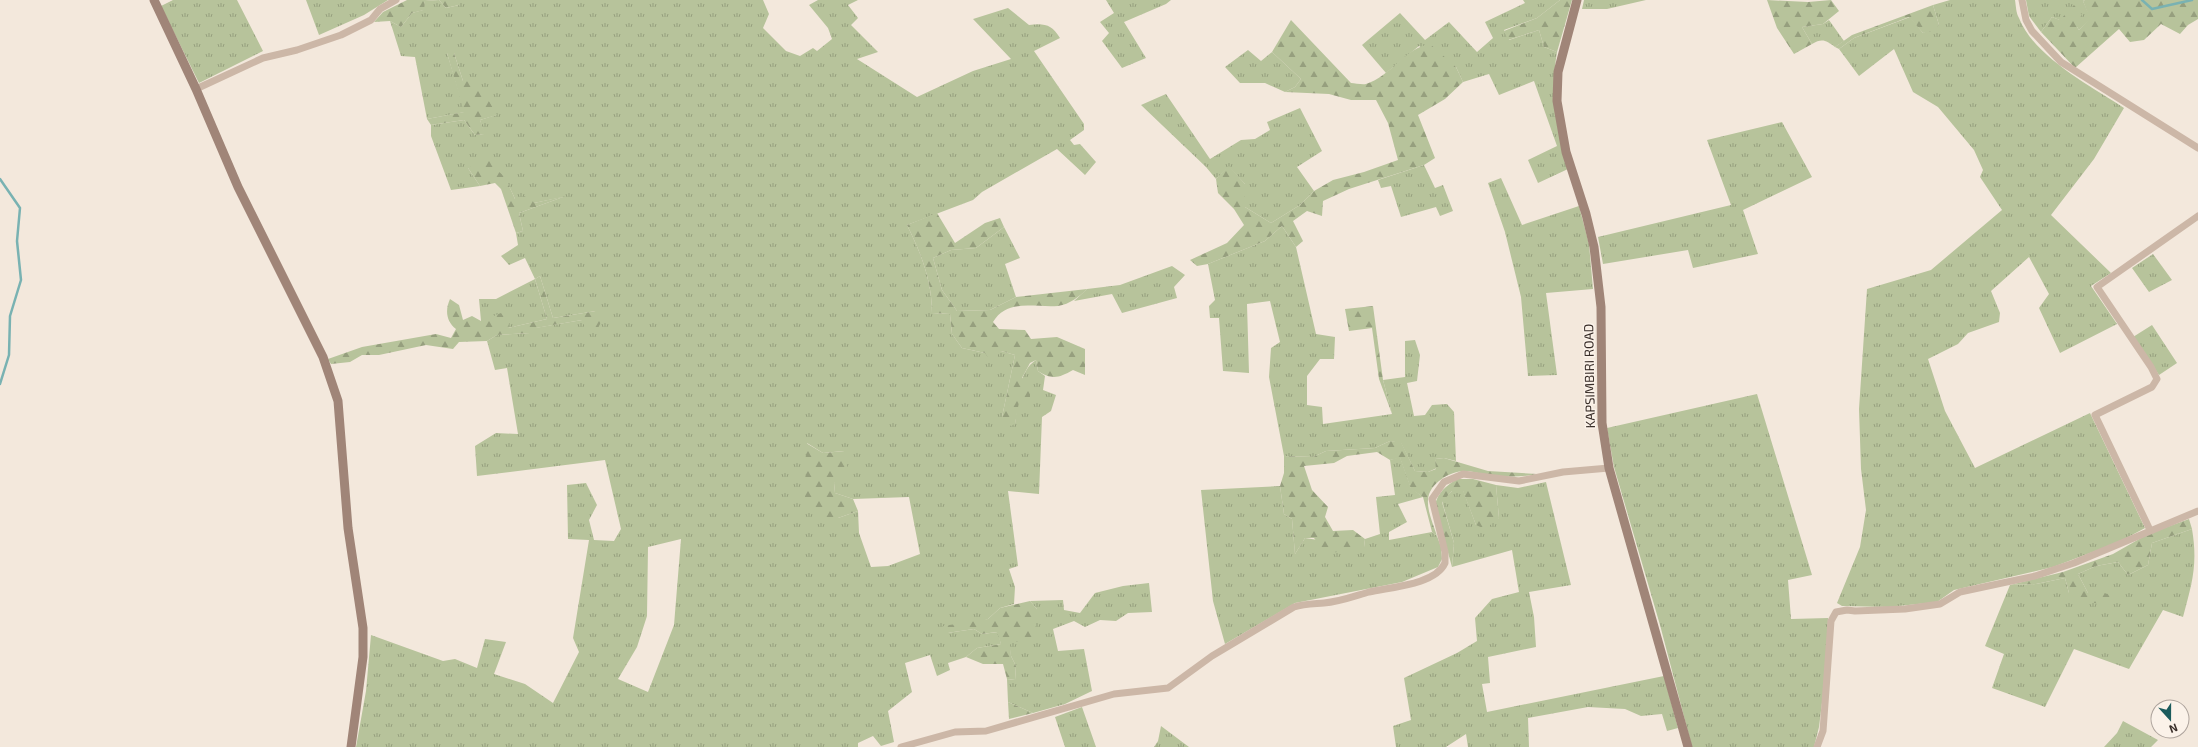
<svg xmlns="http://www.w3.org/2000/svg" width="2198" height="747" font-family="'Exo 2',sans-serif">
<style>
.grass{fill:url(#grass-tufts);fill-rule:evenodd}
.forest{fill:url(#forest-firs)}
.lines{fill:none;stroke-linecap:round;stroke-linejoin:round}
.stream{stroke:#79b2b2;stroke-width:2.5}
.street{stroke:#ccb7a7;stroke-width:7}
.secondary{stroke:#a08578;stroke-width:9}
.labels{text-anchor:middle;stroke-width:3;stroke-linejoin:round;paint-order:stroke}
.street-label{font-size:13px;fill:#382d28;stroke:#fbf2e9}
</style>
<defs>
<pattern id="grass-tufts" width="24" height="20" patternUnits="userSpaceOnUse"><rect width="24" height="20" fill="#b7c39b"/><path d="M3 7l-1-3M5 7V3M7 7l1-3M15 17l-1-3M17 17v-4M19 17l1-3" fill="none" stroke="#969f7e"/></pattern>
<pattern id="forest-firs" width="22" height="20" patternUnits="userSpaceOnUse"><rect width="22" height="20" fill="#b7c39b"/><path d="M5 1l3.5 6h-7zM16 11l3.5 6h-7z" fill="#969f7e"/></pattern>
</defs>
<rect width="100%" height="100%" fill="#f3e8dc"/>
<path class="grass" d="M173,0h64l26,51 -64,32 -38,-77z
M306,0h82l-24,15 -45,20z
M439,0l7,8 13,-3v-5h304l6,14 -6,14 23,23 14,5 13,-8 4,3 15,-12 -4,-11 -19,-23 9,-5h40l-10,5 10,13 -7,7 27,27 -21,7 60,38 56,-26 38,-12 -38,-40 35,-11 21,17c16,-2 23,0 31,13l-26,13 50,73v6l-14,10 4,5 6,-1 16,18 -11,13 -28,-26 -75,43 -9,8 -66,25c14,28 25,56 25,88l18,1 2,20 10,14 23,5 16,-2 14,4 -13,62 13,7c3,-20 2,-52 21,-64l2,11 7,5 -2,14 13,5 -5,16 -9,6 -3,77 -31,-3 10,75 -9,3 6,18 -1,17 -14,4 -12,11 -41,14 27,-4 8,5 16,-2 3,12 -24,4 -11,9 -18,6 2,7 -13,6 -7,-21 -25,8 7,29 -24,19 6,31 -13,4 -8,-10 -15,7v4h-502l10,-56 5,-56 72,26 12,-2 22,9 8,-29 21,3 -12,32 31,10 28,19 26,-51 -6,-14 16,-98 -21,-1 -1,-54 19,-2 11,22 -8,15 5,20 20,1 7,-12 -16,-69 -128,16 -2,-30 21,-13 22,1 -11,-66 -12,2 -8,-29 10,-6 33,-2 5,-5 47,-8 14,-9 -43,7 -13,-42 -5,3 12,40 -39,9 -27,-7 -2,-22h17l39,-20 -10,-21 -16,7 -8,-9 17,-11 -2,-12 7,-2 -4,-18 44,-16 -29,6 -19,-4c-14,-31 -14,-28 -47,-31l12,18 -29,4 -20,-54v-11l33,-5 11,15 9,-1 -4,-14 16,-5 -33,-34 -9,-28h-7l18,59 -38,7 -12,-62 -14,-1 -11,-35 11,6 11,-14 11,-3 2,-9zM807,443l16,10 21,-2 -10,32 1,10 18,6 56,-2 11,57 -32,12 -17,1 -12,-34 -1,-22 -20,7zM681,539l-7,86 -26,67 -30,-13 19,-32 10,-31 1,-69z
M1106,0h65l-5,4 -42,18 22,36 -24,10 -20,-27 7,-8 -9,-11 14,-9z
M1523,0h37l-23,18 -33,12 5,10 30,-10 5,17 13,5c-7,41 -1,77 11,117l-30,14 -10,-23 29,-14 -23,-65 -35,14 -10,-21 -26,8 -7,-15 -37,-21 -33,27 -24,-28 38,-32 25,27 24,-18 28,30 16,-14 -8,-16 40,-19z
M1584,0h62l-39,9h-25z
M1950,0h65c1,6 1,13 4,18 15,39 72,68 105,90l-30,51 -43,56 60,58 -20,13 26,38 -57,29 -21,-45 10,-14 -20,-37 -38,34 9,22 -1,9 -31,11 -10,11 -30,15 17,52 30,57 115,-55 55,115 -26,14 -66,25 -99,23 -17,12 -48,5 -47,-1 -5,-3 23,-56 6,-37 -5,-41 -2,-60 8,-120 64,-19 71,-60 -22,-33 3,-7 -9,-20 -36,-43 -25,-15 -19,-43 -35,27 -20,-27 15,-11 56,-21 13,16 16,-8 -6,-20z
M2026,0h59l-2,1 8,18 -12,11 -2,-3 -25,-10 -11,15 -12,-16z
M1829,20l15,21 -9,6c-9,-7 -13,-9 -23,-3l-10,-17 21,-3z
M1248,50l13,11 11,-9 29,27 -6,8 -10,5 -20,-9h-25l-15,-16z
M1166,94l44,65 31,-19 14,-1 15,-9 -3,-8 33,-14 22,43 -25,16 17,24 -14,14 -29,18 -26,-16v-23l-16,-17 -13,12 -10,-12 -65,-62z
M1782,122l30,55 -69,33 15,44 -65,14 -5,-18 -85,14 -5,-27 133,-32 -24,-65z
M1424,165l11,23 8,-3 10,26 -13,5 -4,-9 -35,10 -10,-31 -10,2 -3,-8z
M1501,178l21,47 57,-19 10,38 4,45 -47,4 11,82 -29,1 -7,-79 -16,-65 -17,-49z
M1282,226l14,21 20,87 19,3 -1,22h-14l-13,17v29l15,2 1,17 69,-10 -9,-34 22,-3v-36l10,-1 5,15 -3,26 -10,2 7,33 11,-1 7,-10 15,-1 7,8 2,49 -12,-3 -9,1 2,9 -9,4 -13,-1 -14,-28 -11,-2 -15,7 -49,3 -13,6 -29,-1 -15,-79 2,-29 9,-6 -10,-41 -23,3 2,69 -26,-2 -4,-53h-9l-1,-12 6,-6 -7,-36 57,-23z
M1004,227l16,31 -15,6 11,33 -26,13 -33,1 -15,-21 -9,-32 18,-8 25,-2z
M2153,254l19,26 -23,12 -17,-24z
M1172,266l13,9 -11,12 3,11 -55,15 -10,-19 -38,7 13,-12 33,-4z
M2152,325l25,38 -18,12 -26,-38z
M1757,394l55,181 -24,5 3,39 37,-1 -1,44 -8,65 -5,20h-122l-32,-122 -46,-158 -7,-39z
M1400,457l11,31 12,9 -25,7 9,18 -18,10v8l43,-8 5,4 4,11 1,12 -4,8 -36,15 -107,21 -70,41 -12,-43 -12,-111 79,-4 4,28 8,5 3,35 10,-16 59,9 1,-8 15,-5 -4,-37 19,-2 -5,-35z
M1546,482l25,103 -42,7 5,25 2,30 -48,10 2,26 -8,1 5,28 177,-36 14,52 -11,3 -5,-17 -21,2 -16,-7 -37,-2 -60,11 1,29h-61l-2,-13 -20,13h-50l-3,-21 18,-6 -7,-42 53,-25 20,-12 -2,-23 17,-19 27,-7 -7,-42 -60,17 2,-24 -12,-42 10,-10 11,-1 13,35 23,-7 -3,-33 22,3z
M2192,529c6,36 0,54 -9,88l-20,-7 -34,59 -55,-20 -29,58 -53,-19 12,-34 -19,-8 25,-61 26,-1 29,-6 4,15h19l-10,-19 18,-8 22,-4 10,13 20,-10 4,-22z
M1149,583l3,29 -24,1 -12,8 -16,-1 -15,7 -11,-6 -21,8 5,22 26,-2 8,42 -27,13 -32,9 -25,-11 -1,-23 8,1 1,-14 -5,-10 -2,-13 28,-34 -7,-8 33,-1 1,10 16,3 15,-20 28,-7z
M1082,707l14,40h-31l-10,-30z
M2123,721l35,19 -7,7h-47l13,-14z
M1161,726l28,21h-35l4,-6z"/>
<path class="forest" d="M407,0h52v5l-13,3 -7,-8 -14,1 -1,9 -12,3 -11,14 -11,-6 -16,1 9,-10z
M1560,0h12l-15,52 -13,-5 -5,-17 -31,10 -4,-9 33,-13z
M1767,0l41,2 23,-2 8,11 -16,13 -21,3 10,17 -18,10 -17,-26z
M2085,0h113v19l-10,6 -8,9 -19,-10 -17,16 -14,2 -11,-13 -44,39 -34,-36 11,-15 8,3 14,-15 8,10 -5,12 2,3 11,-11 -7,-18z
M1933,5l6,20 -6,6 -10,2 -14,-16 -55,21 -15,11 -4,-2 17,-12z
M1291,20l60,63c4,0 11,2 15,1 25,-8 39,-36 64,-40l26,23 7,15 -18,17 -27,16 17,43 -11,7 -75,24 -26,12 -1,15 -15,-5 -14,10 10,20 -7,6 -14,-21 -17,15 -57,23 -11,2 -7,-6 37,-17 17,-18 -10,-16 -16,-16 -2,-14 13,-13 16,18v23l26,16 29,-18 14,-14 19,-11 31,-8 34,-12 -10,-37 -12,-23h-25l-22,-6 -44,-2 10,-5 6,-8 -29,-27z
M447,53h7l9,28 15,1 19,33 -17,5 5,14 -10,1 -11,-15 -33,5 -4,-6 37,-7z
M491,156l7,15 7,6 10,22 15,-4 4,8 32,-7 -47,17 4,18 -7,2 -15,-44 -6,-6 -15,3 -12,-18z
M937,213l18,30 30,-20 15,-5 4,9 -28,21 -25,2 -18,8 9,32 15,21 33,-1 26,-13 71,-8c-8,8 -17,15 -29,17 -23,2 -51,-8 -65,16l6,7 26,1 6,9 26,-2 28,12v26l-12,-5c-14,8 -21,10 -35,1l-2,-11 -6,3 -8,15 8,3v17l-11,4 -4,22 -10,4 -3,-11 13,-62 -14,-4 -10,11 -6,-9 -23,-5 -10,-14 -2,-20 -18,-1c0,-32 -11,-60 -25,-88z
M540,276l13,42 43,-7 5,11 -3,6 -12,1 -4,-9 -46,8 -5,5 -34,2 -10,6 -28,1 -6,7 -27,-4 -47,10h-17l-12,7 -19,2 -3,-5 34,-12 74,-13 15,4 5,-9c-10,-8 -11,-19 -6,-30l9,6 4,15 9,-4 9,5 20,-8 9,5 -2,10 39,-9 -12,-40z
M1373,306l10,74 9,34 -13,-35 -7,-51 -23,3 -4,-22z
M1390,441l11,1 14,29 13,1 8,-3 -1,-10 9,-1 44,13 49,3c-13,3 -26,3 -40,2 -10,0 -20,-4 -30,-5 -16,-1 -38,12 -39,29 -1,11 6,26 9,36l-5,-4 -9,-35 -12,-8 -11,-31 -10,2 -13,-8 -30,4 -13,7 -30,3 8,24 16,17 -3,10 8,14 20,-1 12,9 -1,8 -38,7 -12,-16h-9l-10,16 -3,-35 -8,-5 -4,-28 4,-13v-17l29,1 13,-6 49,-3z
M806,443l17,10 22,-2 3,20 -14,12 1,10 18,6 5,12 -20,7 -24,-1 -9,-19z
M1457,479h16l23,6 3,33 -14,11 -9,-4 -13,-34h-11l-10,11 12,41 -2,24 -17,-62c3,-13 11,-19 22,-26z
M2189,519l3,10 -40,14 -4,22 -20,10 -10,-13 -22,4 -18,8 10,19 25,1 2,4 -14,6 -27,-4 -5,-7 -4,-15 -29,6 -26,1 53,-13 50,-18 35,-20z
M1030,601l7,8 -3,30 -24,4 1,13 5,10 -1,14 -8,-1 -4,-15h-20l-17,-7 11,-9 24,-4 -4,-12 -15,2 -8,-5 -27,4 -4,-7 45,-7 12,-11z
M1008,702l25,11 -24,6z"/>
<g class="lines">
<path class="stream" d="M2142,0l10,9 40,-9
M0,179l20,29 -3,33 4,39 -11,36 -1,39 -9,29"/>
<path class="street" d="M2022,0l4,20 6,11 29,31 137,86
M196,89l67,-31 34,-8 44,-15 30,-15 9,-11 16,-9
M2150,530l-55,-115 57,-28 5,-8 -6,-12 -54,-80 101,-71
M901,747l54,-15 31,-1 128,-37 54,-6 44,-32 82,-49c10,-3 19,-3 30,-4 15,-1 31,-7 45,-11 21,-5 66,-7 76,-29v-11l-13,-53 12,-17 19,-8 56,7 44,-9 46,-4
M1817,747l6,-16 8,-110 5,-9 11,-2 8,1 50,-2 35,-5 20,-12 75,-16 39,-13 124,-52"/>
<path class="secondary" d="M154,0l42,89 42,98 85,170 15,44 10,127 15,100v29l-12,90
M1577,0l-19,72 -1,29 9,51 20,62 8,33 7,60 1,116 7,45 79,279"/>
</g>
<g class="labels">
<g class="street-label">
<text transform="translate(1589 376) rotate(-91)" y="5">KAPSIMBIRI ROAD</text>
</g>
</g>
<g transform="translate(2170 719) rotate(159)"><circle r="19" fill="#fbf2e9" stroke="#ada39c"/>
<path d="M0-3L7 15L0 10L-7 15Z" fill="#1b5b5c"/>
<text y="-6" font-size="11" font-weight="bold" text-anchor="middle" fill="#382d28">N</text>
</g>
</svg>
